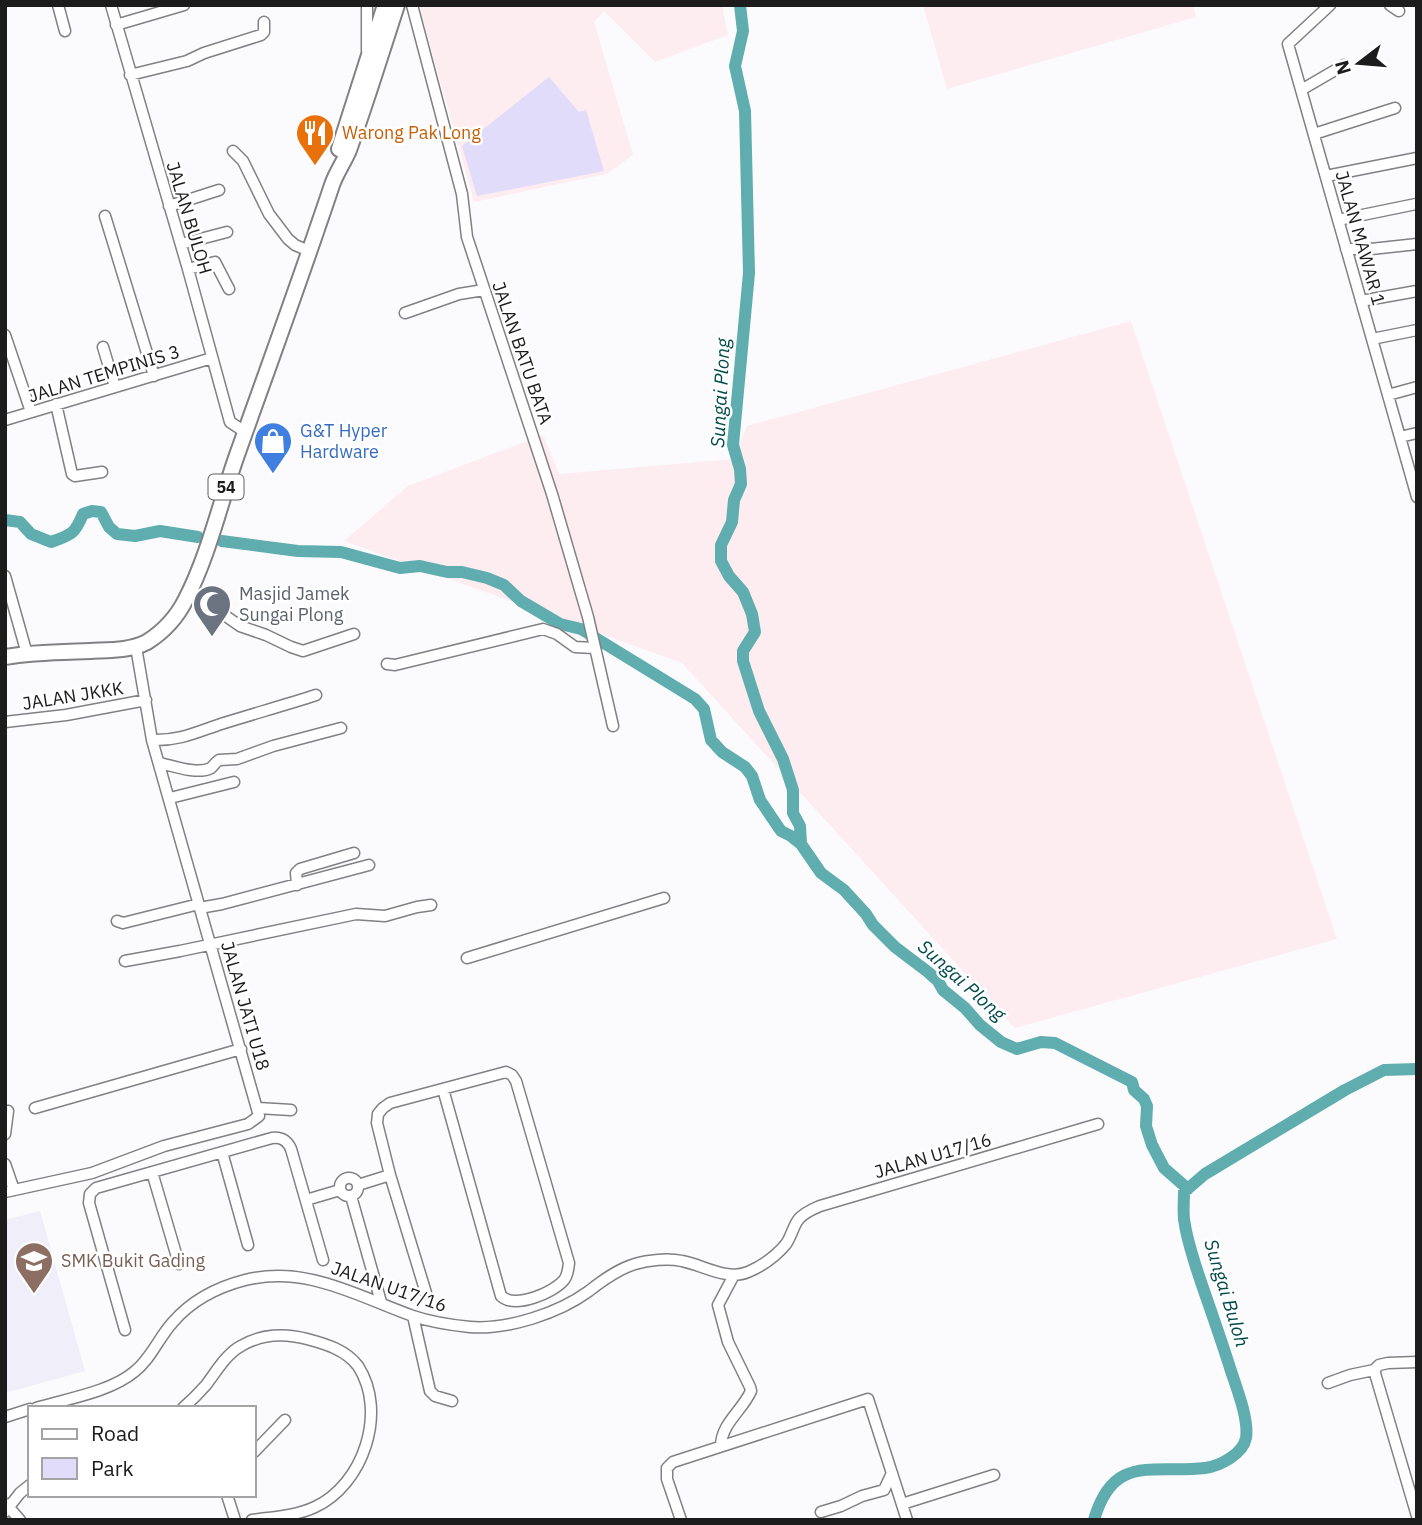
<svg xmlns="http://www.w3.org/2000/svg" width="1422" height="1525" font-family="'IBM Plex Sans',sans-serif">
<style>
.built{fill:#efeef9}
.industrial{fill:#fdecf0}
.green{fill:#e0dcf9}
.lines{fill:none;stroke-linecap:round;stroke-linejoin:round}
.river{stroke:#60adb0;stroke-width:12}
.minor-casing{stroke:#818083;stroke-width:13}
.highway-casing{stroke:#818083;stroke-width:18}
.minor{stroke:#fff;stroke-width:10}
.highway{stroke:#fff;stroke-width:14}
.labels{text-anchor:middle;stroke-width:5;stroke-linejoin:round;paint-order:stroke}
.shield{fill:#fff;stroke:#606061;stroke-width:2}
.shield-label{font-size:16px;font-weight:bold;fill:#1c1c1d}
.food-label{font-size:18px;fill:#c56008;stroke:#fff;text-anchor:start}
.street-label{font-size:18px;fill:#1c1c1d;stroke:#fff}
.shop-label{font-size:18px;fill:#366cbe;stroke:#fff;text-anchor:start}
.worship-label{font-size:18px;fill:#5b616d;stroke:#fff;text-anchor:start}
.education-label{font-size:18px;fill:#785e54;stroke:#fff;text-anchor:start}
.water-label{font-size:19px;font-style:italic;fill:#004a4d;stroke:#fff}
</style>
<rect width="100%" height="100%" fill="#fbfbfe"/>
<path class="built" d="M40,1211l45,160 -80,22v-173z"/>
<path class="industrial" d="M419,5h303l6,30 -73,27 -51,-51 -10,11 39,133 -26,19 -133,28z
M923,5h270l3,12 -249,72z
M1131,321l206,618 -322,89 -333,-365 -338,-122 64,-55 135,-51 16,39 174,-15 14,-33z"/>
<path class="green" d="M549,77l30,35 7,-2 18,61 -127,25 -15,-50z"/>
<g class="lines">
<path class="river" d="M740,5l3,26 -8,35 10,45 4,162 -16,172 7,24 1,15 -7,16 -2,22 -11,23v16l8,15 14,16 9,22 3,18 -12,19v10l16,50 24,48 10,31v23l7,13 1,18
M5,520l15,2 11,12 20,8c20,-7 24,-8 32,-28l9,-3 9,1 8,15 8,7 18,2 25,-5 38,6
M222,541l76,10 43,1 59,16 20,-2 27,6h15l25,6 17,7 17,16 39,23 21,5 114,70 9,10 7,31 11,12 23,15 7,9 8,24 21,31 10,5 10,8 20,29 23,17 22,24 7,11 22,22 33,25 10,9 5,9 22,18 15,17 21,17 16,7 24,-7 14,1 77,39 2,8 10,9 3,7 -1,20 6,19 12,23 24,21
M1094,1520c19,-67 59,-46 111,-52 15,-2 38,-14 41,-30 3,-18 -9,-49 -15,-67 -9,-29 -19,-57 -29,-86 -7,-21 -15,-43 -18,-66 -1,-9 0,-18 0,-27l21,-18 140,-84 39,-20 33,-1"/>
<defs>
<path id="minor" d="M58,5l7,26
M111,5l77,264 42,153 15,10
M367,5v45
M412,5l50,189 5,43 85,257 36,123 25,109
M1330,5l-42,39 129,453
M1390,5l9,6
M116,25l68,-20
M130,75l57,-14 17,-8 57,-18 3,-3v-10
M1301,90l43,-25
M1314,134l81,-26
M233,151l10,10 26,53 19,25 7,6 14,6
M1326,176l91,-18
M169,206l50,-16
M105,216l49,160
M1338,220l78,-16
M181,244l46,-12
M1346,249h25l46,-5
M188,269l27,-7 14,27
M1361,301l56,-10
M405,313l54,-19 25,-4
M5,335l26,77
M1372,339l45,-9
M103,347l12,40
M1388,395l29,-8
M56,404l16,70 3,2 27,-4
M5,420l207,-62
M1400,437l17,-4
M5,576l22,78
M190,591l50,35 26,9 25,12 12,4 51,-17
M387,664l8,1 148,-36 14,5 18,13 19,1
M5,722l61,-7 80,-15
M152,740c27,1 45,-8 69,-16 32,-10 64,-19 95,-29
M160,763c13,3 38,12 51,5 1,-1 6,-7 8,-8l18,-1 36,-13 68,-18
M170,798l64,-16
M297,885l-1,-12 4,-4 54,-16
M117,921l6,2 72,-18 10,2 17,-3 147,-39
M467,958l197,-60
M125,961l55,-10 176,-37 29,2 32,-9 14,-2
M35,1108l206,-59
M258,1108l33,2
M5,1134l3,-23
M222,1152l26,93
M5,1164l9,26
M152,1172l27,92
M340 1187a9 9 0 1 1 18 0a9 9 0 1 1-18 0Z
M358,1185l32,-10
M5,1192l87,-19 72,-27 84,-22 11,-8 -107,-376 -16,-93
M351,1196l30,106
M306,1200l34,-10
M426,1293l-36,-118 -13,-52 1,-9 5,-6 7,-5 116,-31 6,3 4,6 53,182c-1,7 -1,12 -5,17 -11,13 -49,29 -63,16l-58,-207
M413,1316l17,75 5,5 17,5
M125,1330l-36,-127 1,-9 6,-6 176,-50c9,-1 15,2 19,11l32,111
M1374,1370l43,146
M1328,1383l22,-8 24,-5 5,-5 9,-2 29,-1
M36,1408c30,-9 74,-16 98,-36 17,-13 25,-35 39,-50 19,-22 45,-35 72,-42 62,-15 112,16 168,36 18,6 37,9 57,11 38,3 89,-14 119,-36 14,-11 29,-22 46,-27 13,-4 33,-6 47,-3 21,4 45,20 66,11 14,-6 28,-16 38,-28 5,-7 7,-17 12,-24 5,-7 15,-11 22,-14l278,-82
M183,1408c8,-7 16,-15 23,-23 10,-13 20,-31 35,-39 20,-12 44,-13 66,-7 19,5 39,11 51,27 30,46 5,119 -43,141 -19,9 -42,10 -63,13
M5,1417l25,-8
M721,1446c0,-22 21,-35 30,-55l-1,-4 -22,-45 -10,-37 16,-30
M254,1452l31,-32
M227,1495l8,25
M6,1504l14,16
M902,1504l92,-29
M5,1512l15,-19 10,-8
M821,1512l20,-6 21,-10 22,-6 8,-17
M681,1520l-14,-41v-11l6,-6 195,-63 39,121"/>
<path id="highway" d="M339,149l46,-144
M5,657c28,-5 57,-5 85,-6 18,-1 40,0 57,-9 16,-10 30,-25 39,-43 23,-45 34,-96 51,-144 32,-90 65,-180 95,-270 4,-12 12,-23 17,-35 17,-47 32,-96 48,-145"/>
</defs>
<use href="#minor" class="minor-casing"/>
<use href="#highway" class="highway-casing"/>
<use href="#minor" class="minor"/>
<use href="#highway" class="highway"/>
</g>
<defs>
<symbol id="restaurant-pin" viewBox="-11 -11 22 30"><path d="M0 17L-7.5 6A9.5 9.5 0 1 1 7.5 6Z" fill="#e8710a" stroke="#fff"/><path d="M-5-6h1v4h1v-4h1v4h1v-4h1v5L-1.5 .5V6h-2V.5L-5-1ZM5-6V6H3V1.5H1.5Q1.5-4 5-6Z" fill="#fff"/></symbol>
<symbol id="shop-pin" viewBox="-11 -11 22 30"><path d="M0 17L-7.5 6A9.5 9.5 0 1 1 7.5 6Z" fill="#3f7fe0" stroke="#fff"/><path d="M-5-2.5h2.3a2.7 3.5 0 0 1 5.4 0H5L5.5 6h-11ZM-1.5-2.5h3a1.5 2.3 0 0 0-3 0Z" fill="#fff"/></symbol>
<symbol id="mosque-pin" viewBox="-11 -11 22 30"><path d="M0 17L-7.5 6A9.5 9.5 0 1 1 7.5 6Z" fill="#6b7280" stroke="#fff"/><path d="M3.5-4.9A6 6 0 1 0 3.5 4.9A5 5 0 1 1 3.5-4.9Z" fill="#fff"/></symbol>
<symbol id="school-pin" viewBox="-11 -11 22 30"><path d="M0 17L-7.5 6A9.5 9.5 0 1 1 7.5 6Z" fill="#8d6e63" stroke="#fff"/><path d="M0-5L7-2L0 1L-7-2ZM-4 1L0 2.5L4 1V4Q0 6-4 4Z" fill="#fff"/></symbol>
</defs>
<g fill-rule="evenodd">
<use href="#restaurant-pin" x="293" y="111" width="44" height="60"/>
<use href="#shop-pin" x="251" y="419" width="44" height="60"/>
<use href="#mosque-pin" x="190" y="582" width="44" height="60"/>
<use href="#school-pin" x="12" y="1239" width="44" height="60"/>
</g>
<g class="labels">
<rect class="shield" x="208.5" y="474.5" width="35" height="25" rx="5"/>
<g class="shield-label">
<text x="226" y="493">54</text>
</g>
<g class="food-label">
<text x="342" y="139">Warong Pak Long</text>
</g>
<g class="street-label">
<text transform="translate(189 218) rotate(73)" y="6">JALAN BULOH</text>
<text transform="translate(1360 238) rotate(74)" y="6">JALAN MAWAR 1</text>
<text transform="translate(522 353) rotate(71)" y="6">JALAN BATU BATA</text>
<text transform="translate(104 374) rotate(-17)" y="6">JALAN TEMPINIS 3</text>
<text transform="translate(73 696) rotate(-9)" y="6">JALAN JKKK</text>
<text transform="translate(245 1006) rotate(74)" y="6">JALAN JATI U18</text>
<text transform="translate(933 1156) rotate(-16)" y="6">JALAN U17/16</text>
<text transform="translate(389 1287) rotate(19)" y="6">JALAN U17/16</text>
</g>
<g class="shop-label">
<text x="300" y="437">G&amp;T Hyper<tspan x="300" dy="21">Hardware</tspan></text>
</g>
<g class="worship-label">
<text x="239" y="600">Masjid Jamek<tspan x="239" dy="21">Sungai Plong</tspan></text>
</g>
<g class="education-label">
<text x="61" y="1267">SMK Bukit Gading</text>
</g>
<g class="water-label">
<text transform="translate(720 393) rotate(-87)" y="7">Sungai Plong</text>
<text transform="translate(962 980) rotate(42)" y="7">Sungai Plong</text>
<text transform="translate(1227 1293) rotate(73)" y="7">Sungai Buloh</text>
</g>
</g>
<rect width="1422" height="1525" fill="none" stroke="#1c1c1d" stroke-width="14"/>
<rect x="28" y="1406" width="228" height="91" fill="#ffffff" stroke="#a4a4a5" stroke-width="2"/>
<rect x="42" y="1429" width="35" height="10" fill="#ffffff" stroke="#a4a4a5" stroke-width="2"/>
<text x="91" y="1441" font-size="21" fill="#1c1c1d">Road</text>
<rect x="42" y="1458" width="35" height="21" fill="#e0dcf9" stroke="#a4a4a5" stroke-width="2"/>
<text x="91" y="1476" font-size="21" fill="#1c1c1d">Park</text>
<g transform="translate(1359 63) rotate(254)" stroke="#ffffff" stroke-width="5" paint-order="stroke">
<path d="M0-5L12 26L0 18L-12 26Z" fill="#1c1c1d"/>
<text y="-10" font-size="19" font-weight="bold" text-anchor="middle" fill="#1c1c1d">N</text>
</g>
</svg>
